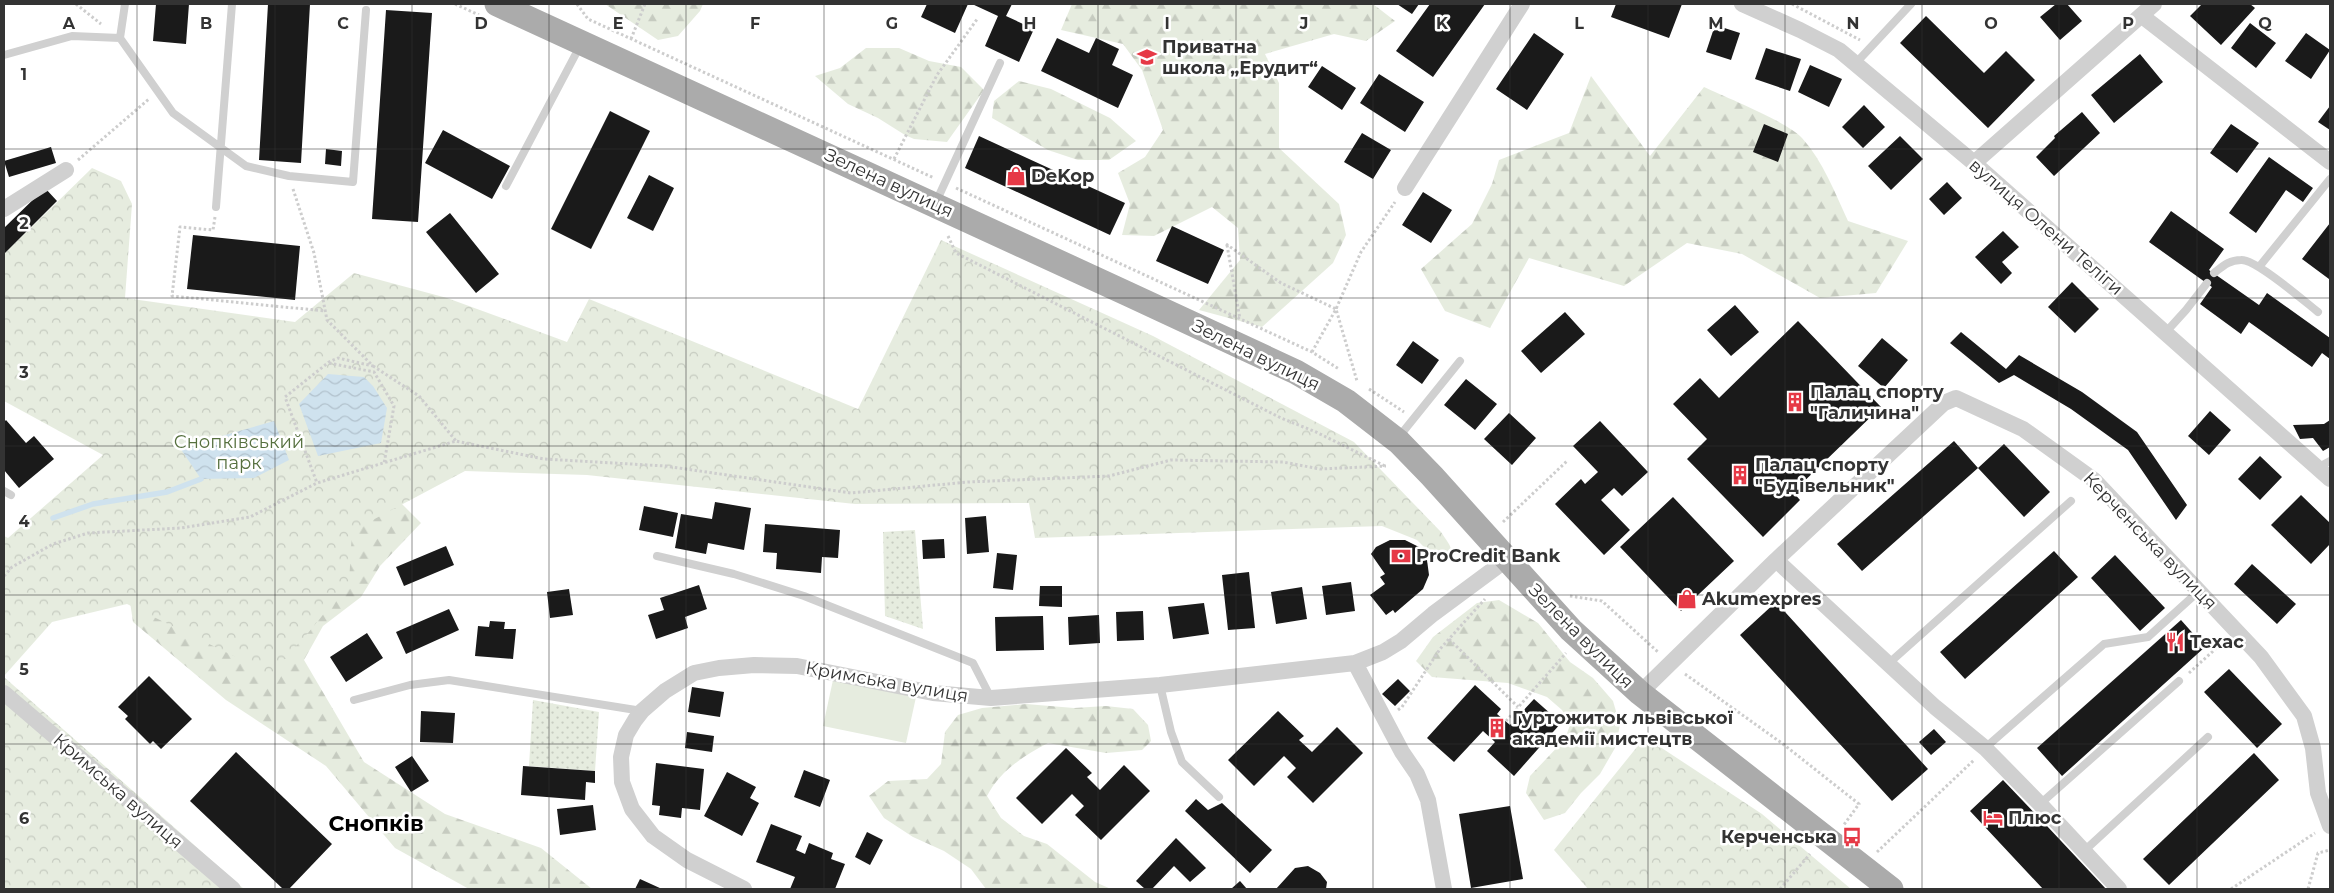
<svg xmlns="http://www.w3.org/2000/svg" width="2334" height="893" font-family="Montserrat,sans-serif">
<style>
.grass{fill:url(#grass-dots)}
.forest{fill:url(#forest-firs)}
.park{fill:url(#park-crowns)}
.garden{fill:#e6ecdf}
.water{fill:url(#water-waves)}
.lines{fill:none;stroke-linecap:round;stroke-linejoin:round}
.stream{stroke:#cfe2ee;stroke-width:5.5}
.building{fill:#1a1a1a}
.path{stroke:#cdcdcd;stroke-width:3;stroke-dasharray:2.5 2.5;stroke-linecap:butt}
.service{stroke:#d0d0d0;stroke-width:8}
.minor{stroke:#d0d0d0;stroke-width:16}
.primary{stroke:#ababab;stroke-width:25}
.grid{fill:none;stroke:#333;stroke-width:1;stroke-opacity:0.55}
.labels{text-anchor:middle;stroke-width:5;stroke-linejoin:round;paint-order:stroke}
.poi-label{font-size:18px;font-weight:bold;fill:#333;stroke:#fff;text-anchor:start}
.street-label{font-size:18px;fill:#333;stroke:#fff}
.park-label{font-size:18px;fill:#56703f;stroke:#fff}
.district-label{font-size:22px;font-weight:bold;fill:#000;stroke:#fff}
.grid-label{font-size:16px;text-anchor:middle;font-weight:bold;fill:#333;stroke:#fff;stroke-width:5;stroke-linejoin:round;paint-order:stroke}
</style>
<defs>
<pattern id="grass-dots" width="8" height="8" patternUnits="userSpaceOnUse" patternTransform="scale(1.25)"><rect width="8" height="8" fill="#e6ecdf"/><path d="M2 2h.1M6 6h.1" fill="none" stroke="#c6cbc0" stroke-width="1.8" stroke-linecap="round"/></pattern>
<pattern id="forest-firs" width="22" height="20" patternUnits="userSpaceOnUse" patternTransform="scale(1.25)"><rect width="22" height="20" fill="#e6ecdf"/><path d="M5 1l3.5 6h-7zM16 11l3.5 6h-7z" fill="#c6cbc0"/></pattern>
<pattern id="park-crowns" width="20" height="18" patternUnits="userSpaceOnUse" patternTransform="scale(1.25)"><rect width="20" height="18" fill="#e6ecdf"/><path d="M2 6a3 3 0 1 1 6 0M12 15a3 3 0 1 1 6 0" fill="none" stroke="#c6cbc0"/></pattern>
<pattern id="water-waves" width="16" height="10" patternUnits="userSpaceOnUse" patternTransform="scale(1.25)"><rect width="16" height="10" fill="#cfe2ee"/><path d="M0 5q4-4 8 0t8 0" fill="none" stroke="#b2c2cd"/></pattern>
</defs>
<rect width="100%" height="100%" fill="#fff"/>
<path class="grass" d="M915,530l8,99 -38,-13 -2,-84z
M533,700l66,12 -4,59 -66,-5z"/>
<path class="forest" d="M605,4h98l-3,7 -22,25 -20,4z
M1072,4h301l22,17 -29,20 -32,-7 -69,20 14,29v65l60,56 7,31 -13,28 -71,64 -63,-17 41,-50 -2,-32 -26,-21 -58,29 -32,-1 8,-31 -12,-31 27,-16 18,-27 -21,-60 -19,-26 -62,-14z
M866,48h33l30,13 32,6 23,23 -37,52 -33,-3 -9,-4 -27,-17 -30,-14 -33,-28 25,-8z
M1591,76l59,80 54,-69c23,11 82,34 98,51 21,23 33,55 46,83l60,20 -32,52 -56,5 -78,-44 -55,-11 -63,43 -95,-28 -39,70 -45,-17 -24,-42 51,-45 20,-40 7,-24 70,-27z
M1019,81l32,8 59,29 26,23 -27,19h-31l-30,-10 -56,-32 2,-17z
M399,501l22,22 -41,43 -19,31 -38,29 -19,34 60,102 81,52 96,34 51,41h-123l-74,-41 -69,-82 -100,-66 -93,-78 -7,-47z
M1499,600l39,23 32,39 23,16 20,23 7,24 -5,23 -15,26 -19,19 -16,20 -21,7 -18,-27 4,-17 35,-37 5,-14 -8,-15 -15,-13 -39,-14 -76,-6 -16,-16 17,-24 39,-30 5,-4z
M1026,704l48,4 32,-2 27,3 15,16 3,16 -9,9 -36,3 -58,-10c-25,13 -48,28 -61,53l14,22 23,18 23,8 48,38 16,7h-125l-15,-20 -27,-18 -31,-14 -29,-19 -15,-22 19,-15 39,-2 14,-15 4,-32 13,-17 24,-7z"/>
<path class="park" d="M92,168l29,13 11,23 -7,94 170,24 59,-49 93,25 120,44 22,-43 269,110 83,-169 212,96 201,106 87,90c7,11 16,19 6,30l-11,-3 -19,-19 -35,-14 -347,12 -6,-35 -174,1 -268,-29 -122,-4 -113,60 -3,52 -41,50 -39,43 -27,-16 -115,-56 -75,18 -48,54v-140l4,2 95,-83 -99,-54v-147z
M4,677l240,212h-240z
M1645,737l117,77 89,75h-263l-34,-39z"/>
<path class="garden" d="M833,680l83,17 -10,46 -83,-17z"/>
<path class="water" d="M328,374l36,3 9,9 14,22 -6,35 -63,13 -19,-52z
M274,421l15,39 -35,18 -53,1 -21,-31z"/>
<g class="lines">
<path class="stream" d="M53,518l40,-14 74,-12 34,-13"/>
</g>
<path class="building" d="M156,4h33l-3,40 -33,-3z
M268,4h42l-9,159 -42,-3z
M927,4h41l-13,29 -34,-16z
M972,4h40l-6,12 28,13 -15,33 -34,-16 13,-30z
M1397,4h22l-7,10z
M1430,4h55l-52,73 -37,-26z
M1616,4h66l-13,34 -58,-21z
M2056,4h11l15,17 -22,19 -20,-23z
M2202,4h48l5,4 -34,37 -31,-29z
M386,10l46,3 -14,209 -46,-3z
M1926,16l58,57 22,-22 29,29 -47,48 -88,-85z
M2250,23l26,20 -20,25 -25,-20z
M1715,25l25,8 -9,27 -25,-8z
M1534,33l30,21 -37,56 -31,-21z
M2306,33l24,17 -19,29 -26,-18z
M1057,38l32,15 7,-15 23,11 -7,16 21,10 -15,33 -77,-37z
M1766,48l35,11 -11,32 -35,-12z
M2140,54l23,28 -49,41 -23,-28z
M1810,65l32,14 -13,28 -31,-15z
M1322,66l34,22 -14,22 -34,-23z
M1379,74l45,28 -19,30 -45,-29z
M1864,105l21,22 -22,21 -21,-21z
M2330,106v24l-12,-8z
M610,111l40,20 -59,118 -40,-20z
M2082,112l18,21 -46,43 -18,-19 19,-19 -1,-2z
M1764,124l24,10 -10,28 -25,-10z
M2231,124l28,19 -22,30 -27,-20z
M443,130l67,36 -18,33 -67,-36z
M1362,133l29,17 -18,29 -29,-17z
M979,136l146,67 -15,32 -145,-67z
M1900,136l23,23 -32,31 -23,-24z
M51,147l5,16 -47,14 -5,-16z
M326,149l16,2 -1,15 -16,-2z
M2269,157l44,31 -10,14 -17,-12 -30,43 -27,-20z
M649,175l25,13 -21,43 -26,-13z
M1947,182l15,16 -18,17 -15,-16z
M45,188l12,13 -53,53v-26z
M1423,192l29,18 -21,33 -29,-18z
M2171,211l53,38 -15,21 50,35 8,-12 63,45v21l-8,-6 -10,14 -63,-45 -8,12 -41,-30 12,-17 -63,-45z
M450,213l49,61 -23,19 -50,-61z
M2330,223v54l-1,2 -27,-20z
M1172,226l52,24 -16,34 -52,-23z
M2003,231l16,16 -17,15 10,11 -11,11 -26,-27z
M193,235l107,11 -5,54 -108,-11z
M2072,282l27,27 -24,24 -27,-26z
M1735,305l24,27 -28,24 -24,-26z
M1565,312l20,22 -44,39 -20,-22z
M1798,321l83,86 -88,85 7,8 -37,37 -76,-78 20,-20 -34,-35 27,-26 19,20z
M1961,332l45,37 13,-14 63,37 55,40 50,73 -11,15 -48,-70 -57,-41 -57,-34 -15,8 -49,-40z
M1882,338l26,22 -24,28 -26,-22z
M1413,341l26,19 -17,24 -26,-19z
M1466,379l31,25 -22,26 -31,-25z
M2210,411l21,19 -22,25 -21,-19z
M1509,413l27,25 -24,27 -28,-26z
M6,420l20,23 8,-7 20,23 -35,29 -15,-18v-48z
M2330,420v27l-7,4 -10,-13 -13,1 -7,-14 31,-1z
M1600,421l48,51 -26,24 -8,-8 -13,12 29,30 -26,25 -49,-51 26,-25 4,5 13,-12 -25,-26z
M1954,441l24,27 -116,103 -25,-27z
M2004,444l46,48 -26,25 -46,-49z
M2260,456l22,21 -22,23 -22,-21z
M2301,495l29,28v21l-19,20 -40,-39z
M1673,497l61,64 -53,50 -61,-64z
M715,502l36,6 -7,42 -36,-7 -2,11 -31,-6 6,-34 31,5z
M644,506l34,7 -5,24 -34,-7z
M986,516l3,36 -22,2 -2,-36z
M765,524l75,6 -2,28 -16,-1 -1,16 -45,-4 1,-16 -14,-1z
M944,539l1,19 -22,1 -1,-19z
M1390,540h15l14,7 8,13 2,15 -6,14 -28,24 -2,-3 -7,5 -16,-20 15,-11 -5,-7 5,-3 -14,-20 5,-7z
M446,546l8,19 -50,21 -8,-19z
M2054,551l24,26 -113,102 -25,-27z
M997,553l20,2 -4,35 -20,-2z
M2115,555l50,53 -25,23 -49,-53z
M2252,564l44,40 -19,20 -43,-40z
M1249,572l6,56 -27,2 -6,-55z
M1351,582l4,29 -29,4 -4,-29z
M699,585l8,24 -22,8 3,11 -32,11 -8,-24 16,-5 -4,-12z
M1040,586h22v21l-23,-1z
M1302,587l5,32 -31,5 -5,-32z
M569,589l4,26 -23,3 -3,-26z
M1776,602l152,167 -36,32 -152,-166z
M1204,603l5,31 -36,5 -5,-32z
M449,609l10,21 -53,24 -10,-22z
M1143,611l1,29 -27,1 -1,-29z
M1099,615l1,28 -31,2 -1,-28z
M1043,616l1,34 -48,1 -1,-34z
M2181,620l24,27 -143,129 -25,-28z
M490,621l15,1 -1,7h12l-3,30 -38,-3 3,-30 11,1z
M367,633l16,25 -37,24 -16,-25z
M2229,669l53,55 -25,24 -53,-56z
M149,676l43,43 -31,30 -8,-8 -3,3 -25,-25 3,-3 -10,-9z
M1398,679l12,12 -15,15 -13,-12z
M1475,685l26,24 -4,5 13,11 24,-26 27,24 -47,53 -27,-25 8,-9 -12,-11 -29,31 -27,-24z
M692,687l32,5 -4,25 -32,-5z
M421,711l34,2 -2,30 -33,-1z
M1278,711l26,25 -5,4 13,12 25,-25 26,26 -50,50 -26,-26 9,-9 -12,-12 -30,30 -26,-26z
M1934,729l12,13 -15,13 -12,-13z
M687,732l27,4 -2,16 -27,-4z
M1066,748l26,25 -5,4 13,13 24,-25 26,26 -49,49 -26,-25 9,-9 -12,-12 -30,30 -26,-26z
M236,752l96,92 -43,45h-6l-93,-88z
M2254,753l25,27 -110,105 -26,-26z
M412,756l17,25 -18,11 -16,-25z
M656,763l48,6 -4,41 -18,-2 -1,10 -22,-3 1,-9 -8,-1z
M523,766l72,5v12l-9,-1 -1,18 -64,-5z
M804,770l26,10 -10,27 -26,-10z
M727,772l29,15 -6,11 9,5 -17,33 -38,-20z
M2003,780l44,46 59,63h-63l-73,-78z
M1196,799l12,11 14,-7 50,47 -22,23 -65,-62z
M593,805l3,25 -36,5 -3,-26z
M1510,806l13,73 -52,9 -12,-74z
M771,824l31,12 -6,14 9,4 4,-11 24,10 -2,6 14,5 -10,25h-45l5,-12 -39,-15z
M867,832l16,8 -13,25 -15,-8z
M1176,838l30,30 -16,14 -16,-16 -22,23h-7l-9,-8z
M1308,866l12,7 7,9 -1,7h-50l19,-21z
M640,879l22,10h-27z
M1240,881l7,8h-16z"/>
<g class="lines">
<path class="path" d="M76,4l25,20
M455,4l24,11
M577,4l11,15 346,159
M1792,4l68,36
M631,39l14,-35
M894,159l43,-84 41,-57
M78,160l71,-61
M956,188l356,164 27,17
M293,189l21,64 13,67 46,46 -35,-8 -9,4 -44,35 32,86
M215,217l-2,13 -33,-3 -8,69 153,15
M948,236l8,17 325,165 35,14 69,34
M1226,244l55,39 55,26 21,72
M1227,245l13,74
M1312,352l24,-43 25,-57 34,-50
M329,363l45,9 20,34 -10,58
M373,366l46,30 37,45
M1369,389l35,23
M1503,522l64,-61
M4,576l8,-9 41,-23 35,-11 93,-5 69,-11 67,-34 139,-42 88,18 121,7 186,27 117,-11 141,-6 62,-16 112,2 37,7 66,-3
M1570,596l32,5 56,51
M1449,639l69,68
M2189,673l34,-31
M1685,674l98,70 76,60 -16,22
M1398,710l4,-3 38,-58 45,-50
M1506,721l60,-68
M1877,852l97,-92
M1780,889l30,-35
M2231,889l84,-56
M2308,889l10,-36 12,-3"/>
<path class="service" d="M125,4l-5,34 53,75 73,53 43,10 64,6 13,-172
M4,55l68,-19 48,2
M1855,64l56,-60
M506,186l74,-140
M936,202l64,-139
M216,207l16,-203
M2259,267l71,-88
M2214,273c9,-7 15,-13 27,-13 15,-1 63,41 77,52
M2166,332l20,-22 21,-27
M1398,438l62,-77
M2317,468l13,-7
M4,491l7,4
M657,556l77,18 70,22 169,67 18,35
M1888,664l183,-163
M1160,685l11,47 11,30 37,35
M354,700l56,-15 39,-5 193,31
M1985,748l119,-104 44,-7 51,-46
M2040,804l139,-123
M2083,852l125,-115"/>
<path class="minor" d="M1742,4l58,26 39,20 135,113 356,316
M2142,16l188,146
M1974,163l180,-159
M1405,188l117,-184
M4,209l62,-39
M1776,560l159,147 50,41 55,56 79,85
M1355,663l47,89 15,22 11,26 16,89
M4,693l229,196
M1640,693l136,-133 168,-157 12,-5 67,31 71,51 167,177 43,59 9,32 5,45 12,33
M744,889l-57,-29 -34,-24 -21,-27 -10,-27 -1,-25 5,-22 9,-15 7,-9 23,-20 29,-18 25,-5 35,-3 43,1 136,27 58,5 169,-13 195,-22 28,-11 18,-11 32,-27 73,-54"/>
<path class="primary" d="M497,4l631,290 168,78 50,29 53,41 33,34 139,154 69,63 251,196"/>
</g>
<path class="grid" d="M137,4v885M275,4v885M412,4v885M549,4v885M686,4v885M824,4v885M961,4v885M1098,4v885M1236,4v885M1373,4v885M1510,4v885M1648,4v885M1785,4v885M1922,4v885M2059,4v885M2197,4v885M4,149h2326M4,298h2326M4,446h2326M4,595h2326M4,744h2326"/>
<defs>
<symbol id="school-bare" viewBox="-9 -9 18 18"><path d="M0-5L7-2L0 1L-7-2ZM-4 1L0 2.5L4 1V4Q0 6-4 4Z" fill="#e63946" stroke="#fff" stroke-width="2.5" paint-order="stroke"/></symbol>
<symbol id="shop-bare" viewBox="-9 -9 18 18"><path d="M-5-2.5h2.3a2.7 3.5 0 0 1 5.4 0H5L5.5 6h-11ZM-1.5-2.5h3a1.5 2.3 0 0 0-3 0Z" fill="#e63946" stroke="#fff" stroke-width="2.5" paint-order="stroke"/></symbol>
<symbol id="building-bare" viewBox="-9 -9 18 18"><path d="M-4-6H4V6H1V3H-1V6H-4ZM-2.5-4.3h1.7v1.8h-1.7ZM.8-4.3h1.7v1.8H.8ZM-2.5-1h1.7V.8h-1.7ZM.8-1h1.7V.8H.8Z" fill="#e63946" stroke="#fff" stroke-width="2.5" paint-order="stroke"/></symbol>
<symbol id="bank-bare" viewBox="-9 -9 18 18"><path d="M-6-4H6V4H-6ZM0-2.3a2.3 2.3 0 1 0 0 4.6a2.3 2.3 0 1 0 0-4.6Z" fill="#e63946" stroke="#fff" stroke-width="2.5" paint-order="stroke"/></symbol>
<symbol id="restaurant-bare" viewBox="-9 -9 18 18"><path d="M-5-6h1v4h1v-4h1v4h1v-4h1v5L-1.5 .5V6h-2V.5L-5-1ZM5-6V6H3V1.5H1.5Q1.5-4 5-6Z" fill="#e63946" stroke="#fff" stroke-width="2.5" paint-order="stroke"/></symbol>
<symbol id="hotel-bare" viewBox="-9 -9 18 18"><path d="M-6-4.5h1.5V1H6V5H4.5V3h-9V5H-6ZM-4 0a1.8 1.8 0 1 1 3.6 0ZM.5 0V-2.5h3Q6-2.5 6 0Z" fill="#e63946" stroke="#fff" stroke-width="2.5" paint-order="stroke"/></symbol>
<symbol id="bus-bare" viewBox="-9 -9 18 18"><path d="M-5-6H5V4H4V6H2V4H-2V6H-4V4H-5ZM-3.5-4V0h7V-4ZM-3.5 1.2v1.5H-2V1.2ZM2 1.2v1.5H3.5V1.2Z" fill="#e63946" stroke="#fff" stroke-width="2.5" paint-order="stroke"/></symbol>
</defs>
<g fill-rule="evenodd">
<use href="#school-bare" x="1133" y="43" width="28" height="28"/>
<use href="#shop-bare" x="1002" y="162" width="28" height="28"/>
<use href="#building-bare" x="1781" y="388" width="28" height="28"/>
<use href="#building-bare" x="1726" y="461" width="28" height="28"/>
<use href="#bank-bare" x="1387" y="542" width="28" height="28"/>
<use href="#shop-bare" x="1673" y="585" width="28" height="28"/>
<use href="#restaurant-bare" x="2161" y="628" width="28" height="28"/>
<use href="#building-bare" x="1483" y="714" width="28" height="28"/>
<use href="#hotel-bare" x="1979" y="804" width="28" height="28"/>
<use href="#bus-bare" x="1838" y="823" width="28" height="28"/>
</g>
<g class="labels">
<g class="poi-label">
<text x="1162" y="53">Приватна<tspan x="1162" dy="21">школа „Ерудит“</tspan></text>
<text x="1031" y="182">DeKop</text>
<text x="1810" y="398">Палац спорту<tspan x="1810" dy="21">"Галичина"</tspan></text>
<text x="1755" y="471">Палац спорту<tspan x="1755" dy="21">"Будівельник"</tspan></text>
<text x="1416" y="562">ProCredit Bank</text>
<text x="1702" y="605">Akumexpres</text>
<text x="2190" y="648">Техас</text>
<text x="1512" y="724">Гуртожиток львівської<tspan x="1512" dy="21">академії мистецтв</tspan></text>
<text x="2008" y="824">Плюс</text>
<text x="1837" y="843" text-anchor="end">Керченська</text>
</g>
<g class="street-label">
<text transform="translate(889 183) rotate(25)" y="6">Зелена вулиця</text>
<text transform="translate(2046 227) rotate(41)" y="6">вулиця Олени Теліги</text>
<text transform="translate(1256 355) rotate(26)" y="6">Зелена вулиця</text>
<text transform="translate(2150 541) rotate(46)" y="6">Керченська вулиця</text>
<text transform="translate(1581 636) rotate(45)" y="6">Зелена вулиця</text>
<text transform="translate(887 682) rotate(10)" y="6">Кримська вулиця</text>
<text transform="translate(118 791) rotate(41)" y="6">Кримська вулиця</text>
</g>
<g class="park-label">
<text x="239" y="448">Снопківський<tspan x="239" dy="21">парк</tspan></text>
</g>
<g class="district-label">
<text x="376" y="831">Снопків</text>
</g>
</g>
<g class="grid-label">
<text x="69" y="29">A</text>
<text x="206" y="29">B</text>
<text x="343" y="29">C</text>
<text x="481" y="29">D</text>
<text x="618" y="29">E</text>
<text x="755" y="29">F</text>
<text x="892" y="29">G</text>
<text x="1030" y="29">H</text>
<text x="1167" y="29">I</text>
<text x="1304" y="29">J</text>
<text x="1442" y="29">K</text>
<text x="1579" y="29">L</text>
<text x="1716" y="29">M</text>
<text x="1853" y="29">N</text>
<text x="1991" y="29">O</text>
<text x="2128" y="29">P</text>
<text x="2265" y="29">Q</text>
<text x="24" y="80">1</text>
<text x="24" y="229">2</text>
<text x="24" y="378">3</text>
<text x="24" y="527">4</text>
<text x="24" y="675">5</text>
<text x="24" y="824">6</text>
</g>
<rect width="2334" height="893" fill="none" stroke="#333333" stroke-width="10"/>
</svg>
